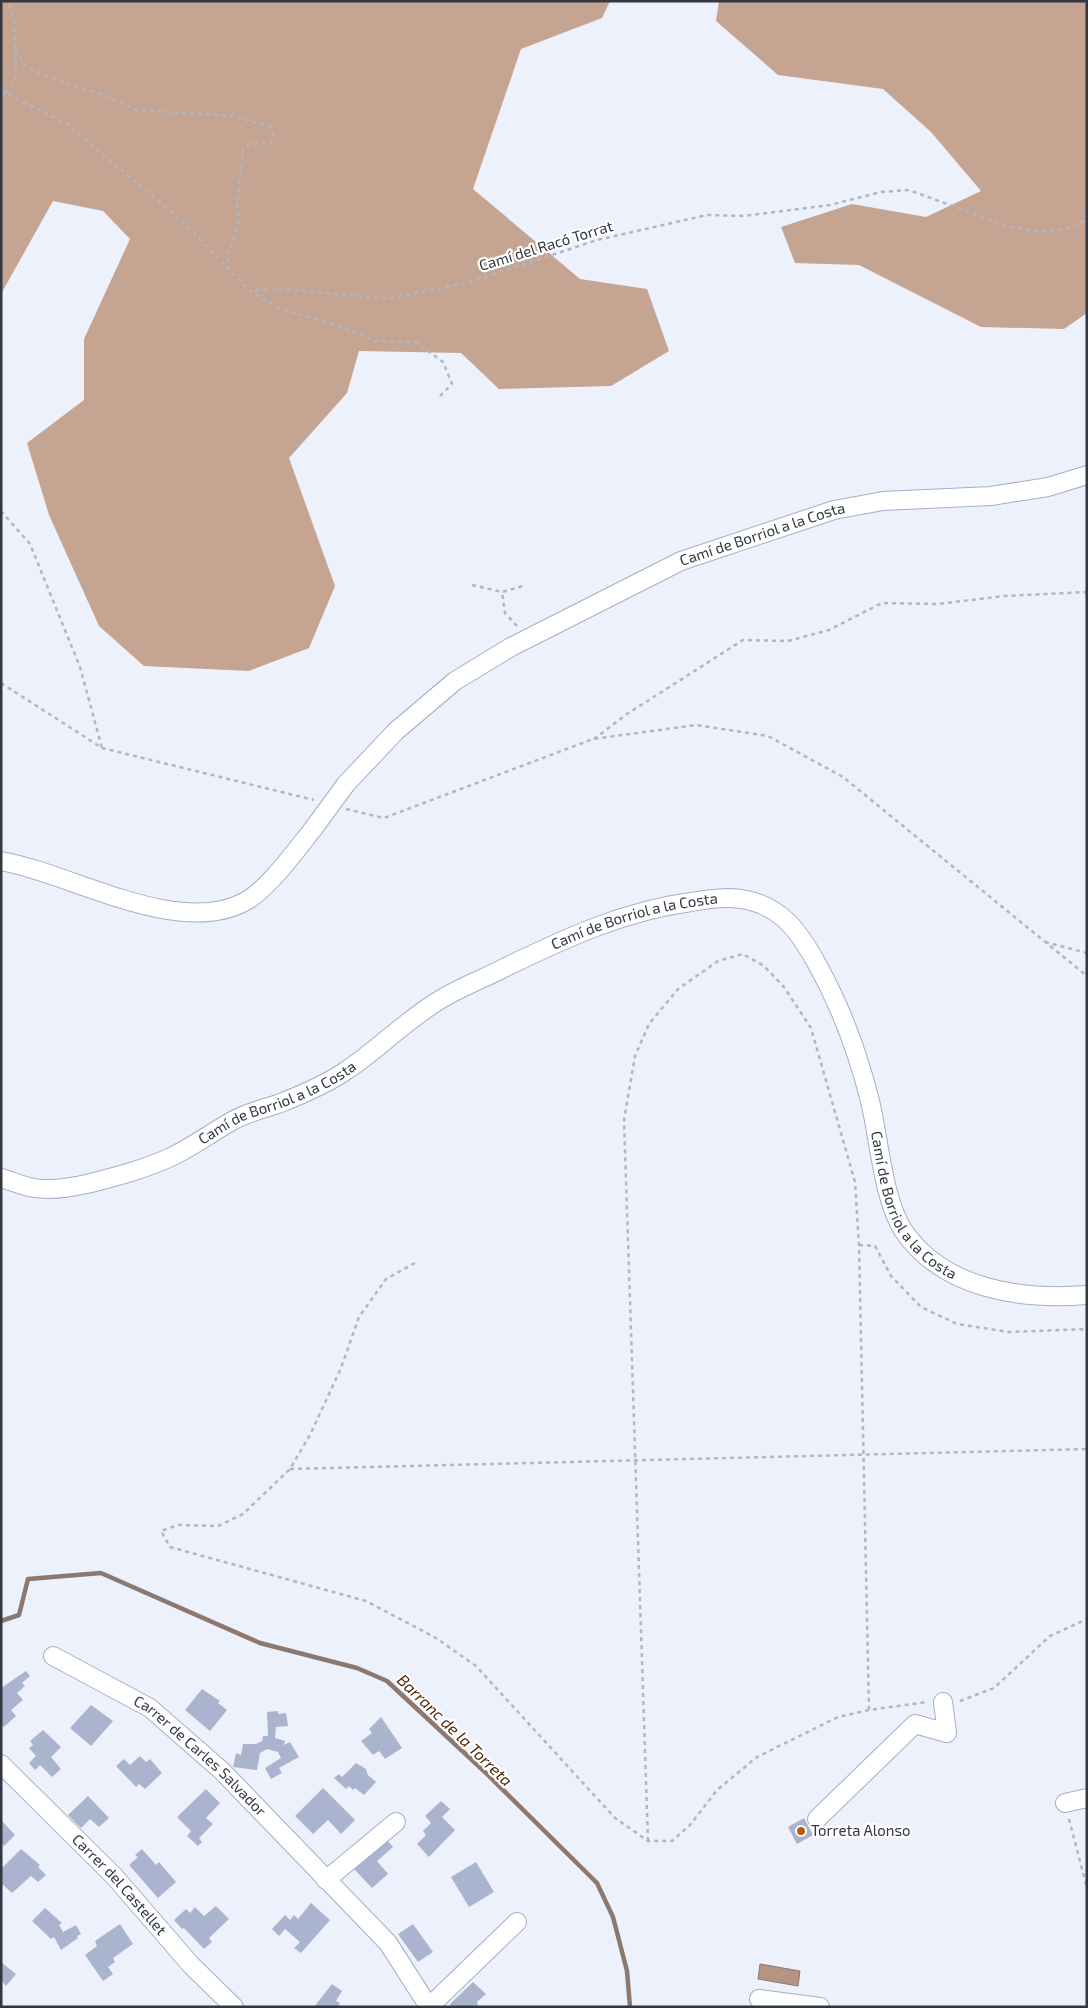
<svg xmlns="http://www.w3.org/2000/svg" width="1088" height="2008" font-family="'Exo 2',sans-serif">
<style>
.forest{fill:#c5a492}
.water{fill:#b49482;stroke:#8d786e}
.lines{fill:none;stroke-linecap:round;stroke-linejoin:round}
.stream{stroke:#8d786e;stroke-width:4.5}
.building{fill:#abb4cf}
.minor-casing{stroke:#a5aec9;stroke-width:20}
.path{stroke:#b2b6c1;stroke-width:2.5;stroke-dasharray:4 4;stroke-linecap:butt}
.minor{stroke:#fff;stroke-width:18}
.minor-bridge-casing{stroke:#a5aec9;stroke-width:20;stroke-linecap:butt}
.minor-bridge{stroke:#fff;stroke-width:18}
.poi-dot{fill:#b8590f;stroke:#fff;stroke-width:2}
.labels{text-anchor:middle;stroke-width:4.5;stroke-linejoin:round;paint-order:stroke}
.street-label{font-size:15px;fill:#333741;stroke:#fff}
.poi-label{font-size:15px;fill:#333741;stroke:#fff;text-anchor:start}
.water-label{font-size:16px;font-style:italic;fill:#502507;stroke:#fff}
</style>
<rect width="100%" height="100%" fill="#edf1fc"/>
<path class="forest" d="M1,1h609l-8,17 -81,31 -48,140 107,90 67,10 22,62 -58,35 -112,3 -38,-36 -102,-2 -12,42 -58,65 46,128 -26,62 -60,23 -105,-5 -45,-40 -50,-111 -22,-72 57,-43v-61l46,-100 -27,-28 -50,-10 -52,93z
M719,1h368v312l-23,16 -83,-2 -122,-62 -64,-2 -14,-36 71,-23 74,13 55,-26 -50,-59 -48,-43 -105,-14 -62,-54z"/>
<path class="water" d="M760,1964l40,7 -2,15 -40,-7z"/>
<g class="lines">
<path class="stream" d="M1,1621l18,-6 9,-36 73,-6 159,70 97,25 30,13 99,92 111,110 16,34 14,54 3,36"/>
</g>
<path class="building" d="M26,1671l4,5 -8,7 3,3 -8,7 6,7 -12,10 5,6 -12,11 -3,-3v-36z
M202,1689l18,12 -2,2 9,7 -17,21 -25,-21z
M91,1705l22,16 -22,25 -21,-18z
M278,1711v3l8,-1 2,13 -12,1 -1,11 10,3 -1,4 6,-3 9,15 -20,11 3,5 -11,6 -6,-11 16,-10 -3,-6 -11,-3 -7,4 -3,17 -24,-3 3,-14 5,2 2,-11h13l6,-3 1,-5h5l-1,-24z
M381,1717l21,31 -17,11 -6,-8 -6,4 -12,-14 11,-8 -3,-4z
M43,1730l18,17 -10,10 10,12 -9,8 -12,-12 -5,5 -6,-7 7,-7 -7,-8 4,-3 -3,-4z
M140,1756l6,6 4,-3 12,14 -17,16 -6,-5 -3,3 -20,-21 8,-7 6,6z
M356,1763l10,6 2,6 8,7 -12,13 -9,-7 -2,2 -4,-4 -3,3 -12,-11 5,-4 3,3z
M323,1788l32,32 -14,14 -13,-14 -15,14 -18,-18z
M206,1789l14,14 -14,15 7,6 -14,14 3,4 -4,4 -11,-10 4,-5 -14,-14z
M88,1796l21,22 -10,9 -9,-8 -9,9 -13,-13z
M441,1801l9,8 -8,8 13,13 -26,27 -12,-13 9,-9 -3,-4 8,-8 -6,-7z
M804,1818l9,17 -16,9 -9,-17z
M1,1820l14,15 -11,11 -3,-3z
M386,1839l7,8 -16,14 11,13 -16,14 -19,-20z
M21,1849l19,16 -2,2 8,8 -8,7 -7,-6 -19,17 -11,-10v-14z
M142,1849l14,16 3,-3 17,20 -18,16 -29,-33 9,-8 -3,-2z
M476,1862l18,30 -25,15 -18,-30z
M311,1903l19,17 -29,33 -7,-5 6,-6 -15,-13 -6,7 -7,-7 13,-14 5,5 4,-5 4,4z
M216,1906l13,13 -20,19 3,4 -8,7 -20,-21 -2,1 -8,-9 12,-11 4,4 5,-6 9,9z
M45,1908l17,15 -3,2 4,7 13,-7 5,9 -4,2 1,2 -17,12 -7,-13 -3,2 -19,-18z
M120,1924l13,20 -20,14 2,4 -7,5 5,7 -10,7 -18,-26 12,-9 -2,-5z
M413,1924l20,28 -15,10 -20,-28z
M1,1962l15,12 -10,12 -3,-4 -2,2z
M473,1982l13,12 -9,8 1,5h-26l-2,-3z
M332,1984l10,7 -6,10 4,2 -2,4h-24z"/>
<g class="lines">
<defs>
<g id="minor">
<path id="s1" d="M346,784l50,-53 59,-50 56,-34 170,-86 153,-51 49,-9 108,-5 57,-9 39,-12"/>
<path d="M1,861c70,12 178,78 245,40 22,-12 51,-52 67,-72"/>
<path id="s2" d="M1,1178c11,3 23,9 34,10 17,3 39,-1 56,-5 27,-7 54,-14 80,-26 21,-10 40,-24 61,-36 14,-8 30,-12 46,-17 23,-9 49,-20 69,-34 33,-22 61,-52 96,-72 20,-12 42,-20 63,-31 60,-29 118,-56 185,-65 18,-3 38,-6 56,-2 36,8 53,33 70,64 24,43 41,89 53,137 9,37 13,98 33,129 40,60 119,70 184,65"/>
<path id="s3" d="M53,1656l97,52 72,63 166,172 41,64"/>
<path id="s4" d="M1,1764l113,112 77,89 43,42"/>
<path d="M1065,1803l22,-5"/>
<path d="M817,1819l98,-95 32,9 -4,-31"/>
<path d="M326,1880l70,-58"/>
<path d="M759,1999l61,8"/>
<path d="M429,2007l88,-85"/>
</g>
</defs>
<use href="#minor" class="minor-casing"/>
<path class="path" d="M15,50l12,17 19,9 61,20 28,14 98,6 37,11 3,6 -2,10c-12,3 -20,-5 -28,8l-6,54 2,15 -11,35 -1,12
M5,93l11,-15 -2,-57 -5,-20
M1,94l4,-1 62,31 116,98 67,69
M440,396l12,-12 -9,-22 -27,-20 -40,-1 -39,-16 -57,-16 -30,-18 23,-3 115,11 82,-17 127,-42 110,-25 37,1 86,-11 51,-13 28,-2 98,36 32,6 30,-4 18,-9
M1,511l29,33 50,123 22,81
M472,585l30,7
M517,626l-12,-13 -3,-21 24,-7
M1,683l101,65 212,52
M594,739l33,-25 116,-74 45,1 41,-11 53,-27 56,1 66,-8 83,-4
M346,809l38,9 209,-79 103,-14 72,11 75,41 244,199
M1045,942l42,11
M859,1245l16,1 16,30 30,31 36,17 52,8 78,-3
M415,1263l-29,16 -27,38 -18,51 -31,67 -20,34 -47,45 -25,12 -40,-1 -17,6 9,16 196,54 70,37 40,28 139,152 33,23h24l18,-16 27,-35 40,-33 81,-40 31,-7 58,-8
M290,1469l797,-20
M960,1701l34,-13 56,-52 37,-17
M1069,1819l18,69
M648,1841l-24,-721 11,-64 14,-32 29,-35 40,-28 25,-7 21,12 20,21 27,41 44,154 4,63 10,465"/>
<use href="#minor" class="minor"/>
<defs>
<path id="minor-bridge" d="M313,829l33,-45"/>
</defs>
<use href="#minor-bridge" class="minor-bridge-casing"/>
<use href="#minor-bridge" class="minor-bridge"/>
</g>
<circle class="poi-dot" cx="801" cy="1831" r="5"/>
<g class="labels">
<g class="street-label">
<text transform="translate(546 246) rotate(-17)" y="5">Camí del Racó Torrat</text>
<text dy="5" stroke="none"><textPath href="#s1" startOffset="492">Camí de Borriol a la Costa</textPath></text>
<text dy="5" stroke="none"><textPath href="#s2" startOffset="701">Camí de Borriol a la Costa</textPath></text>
<text dy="5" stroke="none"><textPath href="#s2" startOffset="296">Camí de Borriol a la Costa</textPath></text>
<text dy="5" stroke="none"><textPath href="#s2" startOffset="1180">Camí de Borriol a la Costa</textPath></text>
<text dy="5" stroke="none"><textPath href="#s3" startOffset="179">Carrer de Carles Salvador</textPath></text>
<text dy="5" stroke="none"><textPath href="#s4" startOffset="169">Carrer del Castellet</textPath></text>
</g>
<g class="poi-label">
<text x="811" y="1836">Torreta Alonso</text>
</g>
<g class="water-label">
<text transform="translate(455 1730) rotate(44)" y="6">Barranc de la Torreta</text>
</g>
</g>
<rect width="1088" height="2008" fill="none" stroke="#333741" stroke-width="5"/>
</svg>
